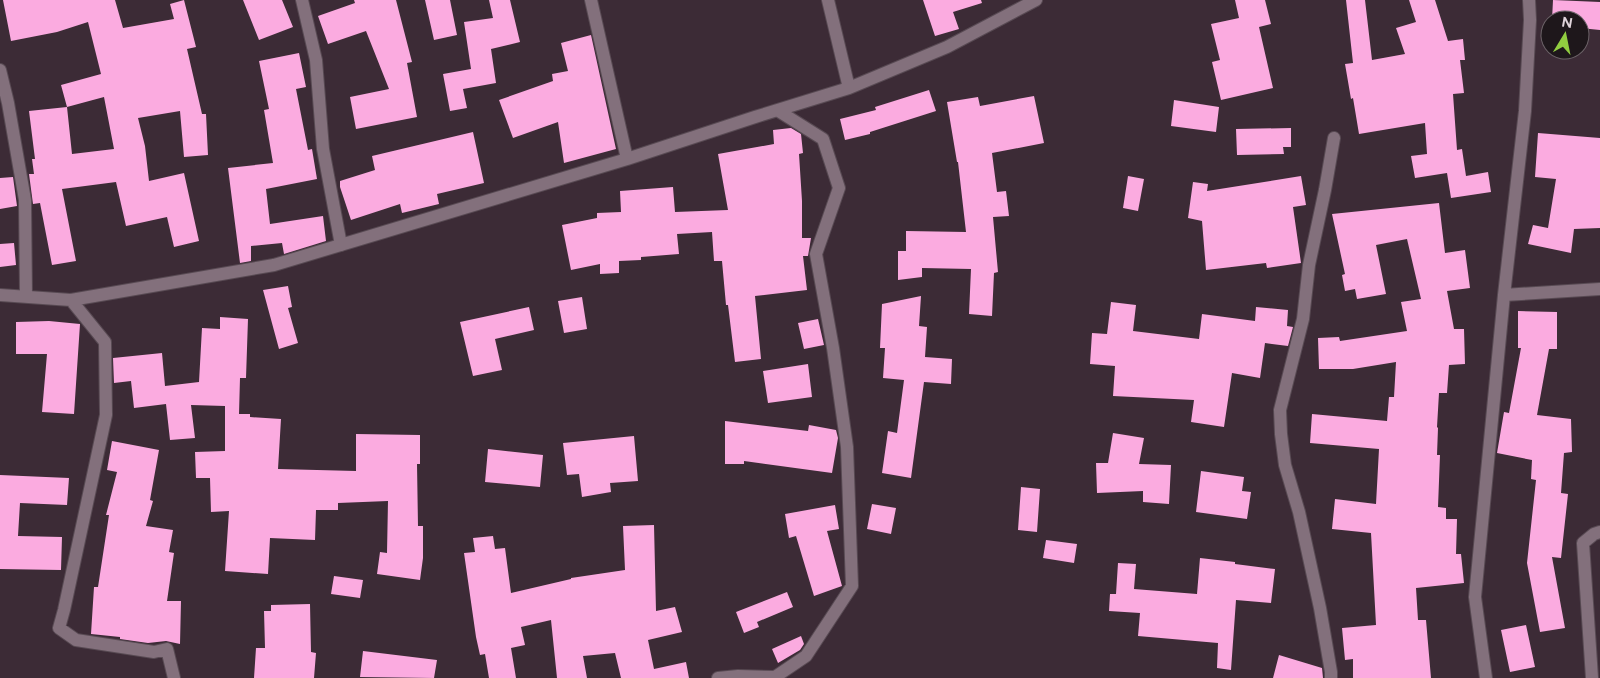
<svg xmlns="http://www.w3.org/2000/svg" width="1600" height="678" font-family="Figtree,sans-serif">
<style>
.building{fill:#fbabe0}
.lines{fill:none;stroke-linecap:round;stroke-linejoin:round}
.minor-casing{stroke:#584a53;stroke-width:14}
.minor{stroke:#83707c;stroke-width:12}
</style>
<rect width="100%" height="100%" fill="#3c2b36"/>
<path class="building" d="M3,0h112l8,28 51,-9 -4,-15 14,-4 12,47 -9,2 15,65h4l2,41 -24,2 -4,-46 -42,7 7,28 4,35 35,-8 15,68 -25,6 -7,-30 -41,9 -10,-44 -54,7 14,72 -24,4 -12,-62 -7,1 -4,-30h5l-2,-15h3l-6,-48 38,-4 5,47 42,-5 -10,-52 -37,10 -6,-22 40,-11 -13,-52 -31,10 -46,9z
M243,0h39l11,27 -34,13z
M354,0h42l16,62 -5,1 10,54 -61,12 -6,-32 39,-8 -23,-58 -38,13 -10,-28 37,-13z
M425,0h25l7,35 -23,5z
M489,0h21l10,42 -29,7 5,34 -33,6 4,19 -17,3 -7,-37 28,-5 -7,-47 29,-4z
M923,0h58l1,3 -29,9 6,17 -24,7z
M1235,0h30l6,24 -12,3 14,61 -52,12 -9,-38 8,-2 -9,-36 28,-6z
M1346,0h19l7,60 33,-6 -9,-26 20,-6 -7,-22h26l13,41 15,-2 2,21h-5l4,33 -11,1 4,56 5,-1 4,27 22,-4 3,20 -40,6 -4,-25 -32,5 -4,-22 16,-2 -2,-31 -66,11 -6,-36 -2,1 -6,-35 8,-1z
M1553,0l47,2v28l-20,-2v-8h-28z
M591,35l25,114 -52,14 -6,-41 -45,16 -14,-38 54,-19 -1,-7 16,-3 -7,-28z
M299,53l7,34 -10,2 12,61 4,-1 5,30 -51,10 4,35 53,-8 3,25 -42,13 -2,-11 -31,3v15l-11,2 -12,-95 45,-5 -9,-53 5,-1 -10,-48z
M929,90l7,21 -66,21v2l-25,6 -5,-21 36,-9 -1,-3z
M1034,96l10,47 -52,10 5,39 9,-1 3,25 -16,1 5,55 -4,1 -2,43 -23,-2 2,-45 -49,-1v9l-24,3v-29h8v-20l60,1 -8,-70h-1l-10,-60 31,-5 2,9z
M1174,100l45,7 -3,25 -45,-6z
M791,128l10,6 2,19 -4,1 3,47v37h9l-3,18h-5l4,34 -52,6 6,63 -26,3 -7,-57h-2l-4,-44h-8l-2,-29 -35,2 2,20 -38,3v3l-22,1v12l-19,1v-10l-29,6 -9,-45 35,-7v-5l24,-1 -1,-21 53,-4 2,25 53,-2 -10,-56 56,-10 -1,-14z
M1291,128v19h-8l1,7 -47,1 -1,-26z
M473,132l11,51 -47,11 2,10 -37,9 -2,-9 -49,16 -11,-33v-6l35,-11 -3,-14z
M1538,133l62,5v90l-26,1 -3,24 -43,-9 5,-19 15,3 8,-49 -21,-2z
M1128,176l16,3 -6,32 -15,-3z
M1301,176l5,29 -13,2 8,56 -34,5 -1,-5 -60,7 -4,-49 -14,-3 5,-36 15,2 -1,7z
M13,177l4,29 -17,3v-31z
M1439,203l6,50 20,-3 5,38 -23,3 7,38h10l1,35 -16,1 -2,28h-8l-2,34 1,1 -1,27h3l-2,52 8,1v11h11l-1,35h5l3,29 -48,5 2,32h8l5,58h-78v-19l-8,1 -3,-32 34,-3 -5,-92 -39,-4 3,-30 41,5 3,-55 -69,-6 2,-29 75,7 2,-24h5l2,-35 -43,7h-34l-1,-31 21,-1 1,4 67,-10 -6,-29 20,-3 -14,-60 -31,6 10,49 -29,5 -2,-10 -10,2 -3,-16 3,-1 -13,-60z
M14,243l2,22 -16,2v-23z
M288,286l4,21 -4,1 10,35 -19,6 -16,-59z
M921,296l-2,30 8,1 -2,30 27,2 -1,25 -27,-2 -13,96 -29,-5 6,-42 9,2 7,-53 -21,-2 2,-30h-5l2,-44z
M582,297l5,32 -23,4 -6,-32z
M1111,302l25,3 -3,26 66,8 3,-25 53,7 1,-14 32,3 -1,16 6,1 -5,19 -23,-3 -5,35 -28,-5 -8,54 -33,-5 3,-22 -81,-4 2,-30 -25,-2 2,-31 15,1z
M529,307l5,23 -39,9 7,31 -29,6 -13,-54z
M1518,311l39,1v37h-8l-12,66 34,4 1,33 -8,1 -3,40 7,1 -7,64 -9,-1 13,71 -25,4 -13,-69 9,-83 -5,-1 1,-19 -35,-7 7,-41 5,1 12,-65h-3z
M220,317l28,2 -2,59h-6l-1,36h11v3l31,2 -3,50 78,2v-37l64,1v29h-3l1,62h5v32l-3,22 -43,-6 3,-22 7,1 1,-52 -50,2v7h-22l-1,30 -45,-2 -2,36 -43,-3 4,-60 -18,1 -1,-34h-14l-1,-26 30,-1v-45l-34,-1 4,33 -25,2 -4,-36 -32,4 -3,-27 -17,2 -1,-25 49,-5 3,33 34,-4 3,-54 18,1z
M818,319l6,26 -20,4 -6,-26z
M49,321l31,3 -6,90 -32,-2 5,-58h-31v-32z
M808,364l4,33 -44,6 -5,-32z
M725,421l83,10 1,-6 27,5 2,8 -6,35 -88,-12v3h-19z
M1113,433l31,5 -5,26 32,1 -2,39 -26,-2v-11l-46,2 -1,-30h12z
M634,436l4,45 -28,2 1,9 -29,5 -3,-23 -12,1 -4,-32z
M112,441l47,9 -9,50 3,1 -7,25 27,4 -4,22 5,1 -7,48h14l-1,43 -14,-3 -18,2 -28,-4v-2l-29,-3 3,-47h4l11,-72h-3l11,-43 -10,-2z
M488,449l55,6 -3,32 -55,-5z
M1201,471l43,6 -2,14 9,1 -4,27 -51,-7z
M0,475l69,3 -2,27 -47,-2 -2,33 44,1 -1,33 -61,-1z
M1021,487l19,2 -3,43 -19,-2z
M872,504l24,4 -5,26 -24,-5z
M835,505l4,24 -12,2 15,55 -28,10 -18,-60 -7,2 -4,-24z
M654,525l2,86 19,-4 7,25 -34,8 6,29 32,-7 3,16h-68l-6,-25 -32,3 4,22h-30l-6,-58 -30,7 4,18 -14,3 5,30h-27l-4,-24 -5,1 -4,-18 -12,-84 11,-1 -2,-14 20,-2 2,13 10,-1 6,45 60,-14v-1l54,-8 -2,-44z
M1046,540l31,4 -3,19 -31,-5z
M1200,558l35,4v2l40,5 -4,34 -35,-3 -5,70 -14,-2 1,-25 -80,-7 2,-23 -31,-2 1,-17h6l2,-31 18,1 -2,25 63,5z
M334,576l29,4 -3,18 -29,-4z
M787,592l6,15 -36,15 2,5 -15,6 -8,-21z
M310,604l1,48 5,1 -2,25h-60l2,-30h9l-1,-37h7v-6z
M1526,625l9,42 -25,5 -9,-42z
M801,636l3,8 -4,6 -22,13 -6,-14z
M363,651l74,9 -3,18 -74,-1z
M1279,655l43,13 1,10h-50z"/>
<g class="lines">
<defs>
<path id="minor" d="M302,0l14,60 7,89 18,96
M591,0l36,159
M828,0l21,88
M0,70l8,33 17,97 1,96
M0,295l71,5 203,-35 353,-106 128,-42 94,-29 98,-41 89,-47
M1504,295l96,-6
M71,300l34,42 1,73 -42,195 -5,18 17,12 78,12 13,-3 7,29
M718,678l20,-2 37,1 31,-21 46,-70 -5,-139 -14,-99 -17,-94 23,-66 -16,-49 -46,-29
M1331,678v-6l-11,-64 -21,-96 -14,-47 -4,-31 -1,-24 23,-91 6,-54 16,-75 9,-52
M1486,678l-11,-81 29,-302 21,-184 5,-91 -1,-20
M1592,678l-9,-135 11,-9 6,-2"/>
</defs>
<use href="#minor" class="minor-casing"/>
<use href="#minor" class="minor"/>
</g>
<g transform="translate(1565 35) rotate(10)"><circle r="24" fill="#1e171b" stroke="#6c6368"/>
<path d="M0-4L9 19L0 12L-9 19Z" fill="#91cd40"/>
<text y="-8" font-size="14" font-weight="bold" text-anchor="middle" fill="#e0d4db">N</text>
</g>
</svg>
